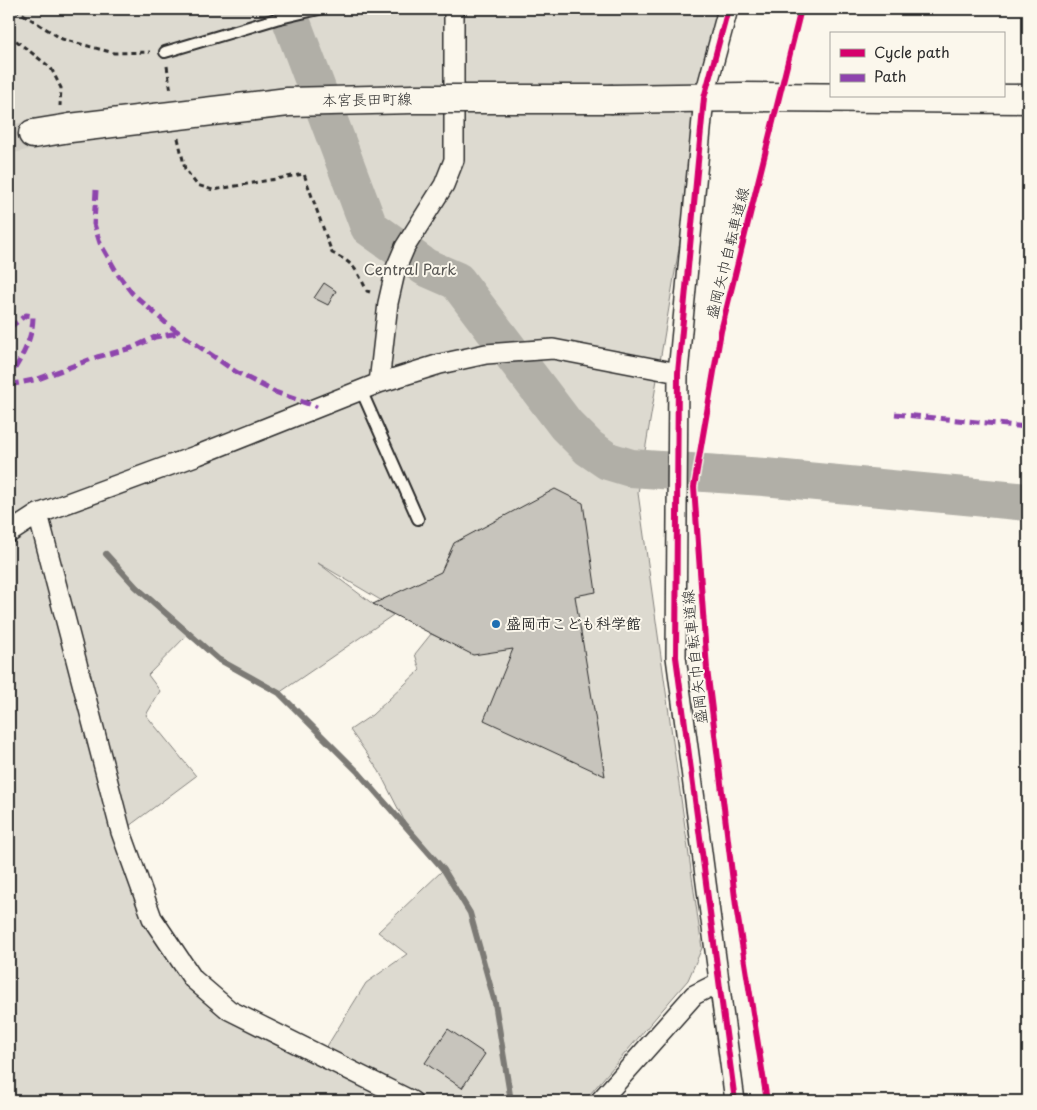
<svg xmlns="http://www.w3.org/2000/svg" width="1037" height="1110" font-family="'Playpen Sans','Klee One',sans-serif">
<style>
.green{fill:#dddad0;stroke:#84827e;fill-rule:evenodd}
.lines{fill:none;stroke-linecap:round;stroke-linejoin:round}
.stream{stroke:#7b7a75;stroke-width:6}
.river{stroke:#b1afa7;stroke-width:38}
.building{fill:#c7c4bc;stroke:#2b2b2b}
.secondary-tunnel{stroke:#d1cec5;stroke-width:28;stroke-dasharray:28 14;stroke-linecap:butt}
.service-casing{stroke:#2b2b2b;stroke-width:14}
.minor-casing{stroke:#2b2b2b;stroke-width:22}
.secondary-casing{stroke:#2b2b2b;stroke-width:31}
.path{stroke:#2b2b2b;stroke-width:3;stroke-dasharray:5 4;stroke-linecap:butt}
.service{stroke:#fbf7ec;stroke-width:10}
.minor{stroke:#fbf7ec;stroke-width:19}
.secondary{stroke:#fbf7ec;stroke-width:28}
.secondary-bridge-casing{stroke:#2b2b2b;stroke-width:31;stroke-linecap:butt}
.secondary-bridge{stroke:#fbf7ec;stroke-width:28}
.quiet{stroke:#8e44ad;stroke-width:5;stroke-dasharray:10 5;stroke-linecap:butt}
.cycleway-casing{stroke:#fbf7ec;stroke-width:9}
.cycleway{stroke:#d6006c;stroke-width:6}
.poi-dot{fill:#1f6fb2;stroke:#fbf7ec;stroke-width:2}
.labels{text-anchor:middle;stroke-width:4;stroke-linejoin:round;paint-order:stroke}
.street-label{font-size:15px;fill:#2b2b2b;stroke:#fbf7ec}
.park-label{font-size:15px;fill:#585754;stroke:#fbf7ec}
.poi-label{font-size:15px;font-weight:bold;fill:#2b2b2b;stroke:#fbf7ec;text-anchor:start}
</style>
<rect width="100%" height="100%" fill="#fbf7ec"/>
<filter id="ink" filterUnits="userSpaceOnUse"><feTurbulence type="fractalNoise" baseFrequency=".02" numOctaves="2"/><feDisplacementMap in="SourceGraphic" scale="10" xChannelSelector="R" yChannelSelector="G"/><feConvolveMatrix kernelMatrix="1 2 1 2 8 2 1 2 1" color-interpolation-filters="sRGB"/></filter>
<g filter="url(#ink)">
<path class="green" d="M9,9h719l-24,89 -66,395 64,455 -14,32 -104,121h-575zM318,563l147,87 -34,-16 -16,20 5,16 -48,45 -22,15 29,41 30,59 34,40 -65,62 29,22 -41,29 -45,73 -128,-77 -41,-61 -31,-86 75,-56 -50,-61 14,-24 -12,-16 41,-42 29,26 61,34 114,-78 -20,-11z"/>
<g class="lines">
<path class="stream" d="M106,554l30,33 82,72 61,34 79,79 86,98 26,43 25,90 16,98"/>
<path class="river" d="M289,9l2,11 78,207 56,40 32,14 109,144 23,23 19,13 23,7 133,9 264,25"/>
</g>
<path class="building" d="M324,283l12,8 -8,14 -14,-7z
M555,489l28,14 13,89 -21,4 30,180 -121,-56 29,-71 -40,6 -100,-51 68,-32 13,-29z
M448,1029l37,25 -23,34 -37,-25z"/>
<g class="lines">
<path class="secondary-tunnel" d="M9,140l24,-6"/>
<defs>
<path id="service" d="M165,52l111,-33 43,-10
M361,390l57,129"/>
<path id="minor" d="M728,9l-24,89 -26,275 -2,284 59,444
M379,383l61,-19 46,-10 67,-5 125,24
M38,514l83,318 31,86 41,61 36,31 183,91
M9,533l29,-19 160,-59 181,-72 9,-80 8,-35 9,-21 39,-62 10,-25v-151
M600,1101l94,-106 24,-12"/>
<path id="secondary" d="M613,99l129,-2 286,2
M33,134l37,-6"/>
</defs>
<use href="#service" class="service-casing"/>
<use href="#minor" class="minor-casing"/>
<use href="#secondary" class="secondary-casing"/>
<path class="path" d="M15,9l47,30 52,14 36,-1
M9,35l42,33 10,20 -1,18
M167,66l4,26
M178,138l7,31 12,16 16,5 91,-16 28,79c22,10 25,17 35,38l3,1"/>
<use href="#service" class="service"/>
<use href="#minor" class="minor"/>
<use href="#secondary" class="secondary"/>
<defs>
<path id="secondary-bridge" d="M70,128l218,-26 125,-3h200"/>
</defs>
<use href="#secondary-bridge" class="secondary-bridge-casing"/>
<use href="#secondary-bridge" class="secondary-bridge"/>
<path class="quiet" d="M96,190l-2,34 6,19 19,33 13,17 35,31 69,48 39,20 42,15
M9,328l17,-13 7,1c0,23 -12,43 -24,62
M9,385l29,-6 59,-22 35,-9 23,-11 24,-4
M895,414l133,13"/>
<defs>
<path id="cycleway" d="M728,9l-24,89 -26,275 -2,284 59,444
M767,1101l-31,-195 -29,-237 -13,-182 27,-156 80,-322"/>
</defs>
<use href="#cycleway" class="cycleway-casing"/>
<use href="#cycleway" class="cycleway"/>
</g>
</g>
<circle class="poi-dot" cx="496" cy="624" r="5"/>
<g class="labels">
<g class="street-label">
<text transform="translate(367 100) rotate(-1)" y="5">本宮長田町線</text>
<text transform="translate(728 253) rotate(-76)" y="5">盛岡矢巾自転車道線</text>
<text transform="translate(695 657) rotate(-96)" y="5">盛岡矢巾自転車道線</text>
</g>
<g class="park-label">
<text x="410" y="275">Central Park</text>
</g>
<g class="poi-label">
<text x="506" y="629">盛岡市こども科学館</text>
</g>
</g>
<rect width="1037" height="1110" fill="none" stroke="#fbf7ec" stroke-width="30"/>
<rect x="15" y="15" width="1007" height="1080" fill="none" stroke="#2b2b2b" stroke-width="2" filter="url(#ink)"/>
<rect x="830" y="32" width="175" height="65" fill="#fbf7ec" stroke="#a8a59f"/>
<rect x="840" y="49" width="25" height="8" fill="#d6006c" stroke="#a8a59f"/>
<text x="874" y="58" font-size="15" fill="#2b2b2b">Cycle path</text>
<rect x="840" y="74" width="25" height="8" fill="#8e44ad" stroke="#a8a59f"/>
<text x="874" y="82" font-size="15" fill="#2b2b2b">Path</text>
</svg>
